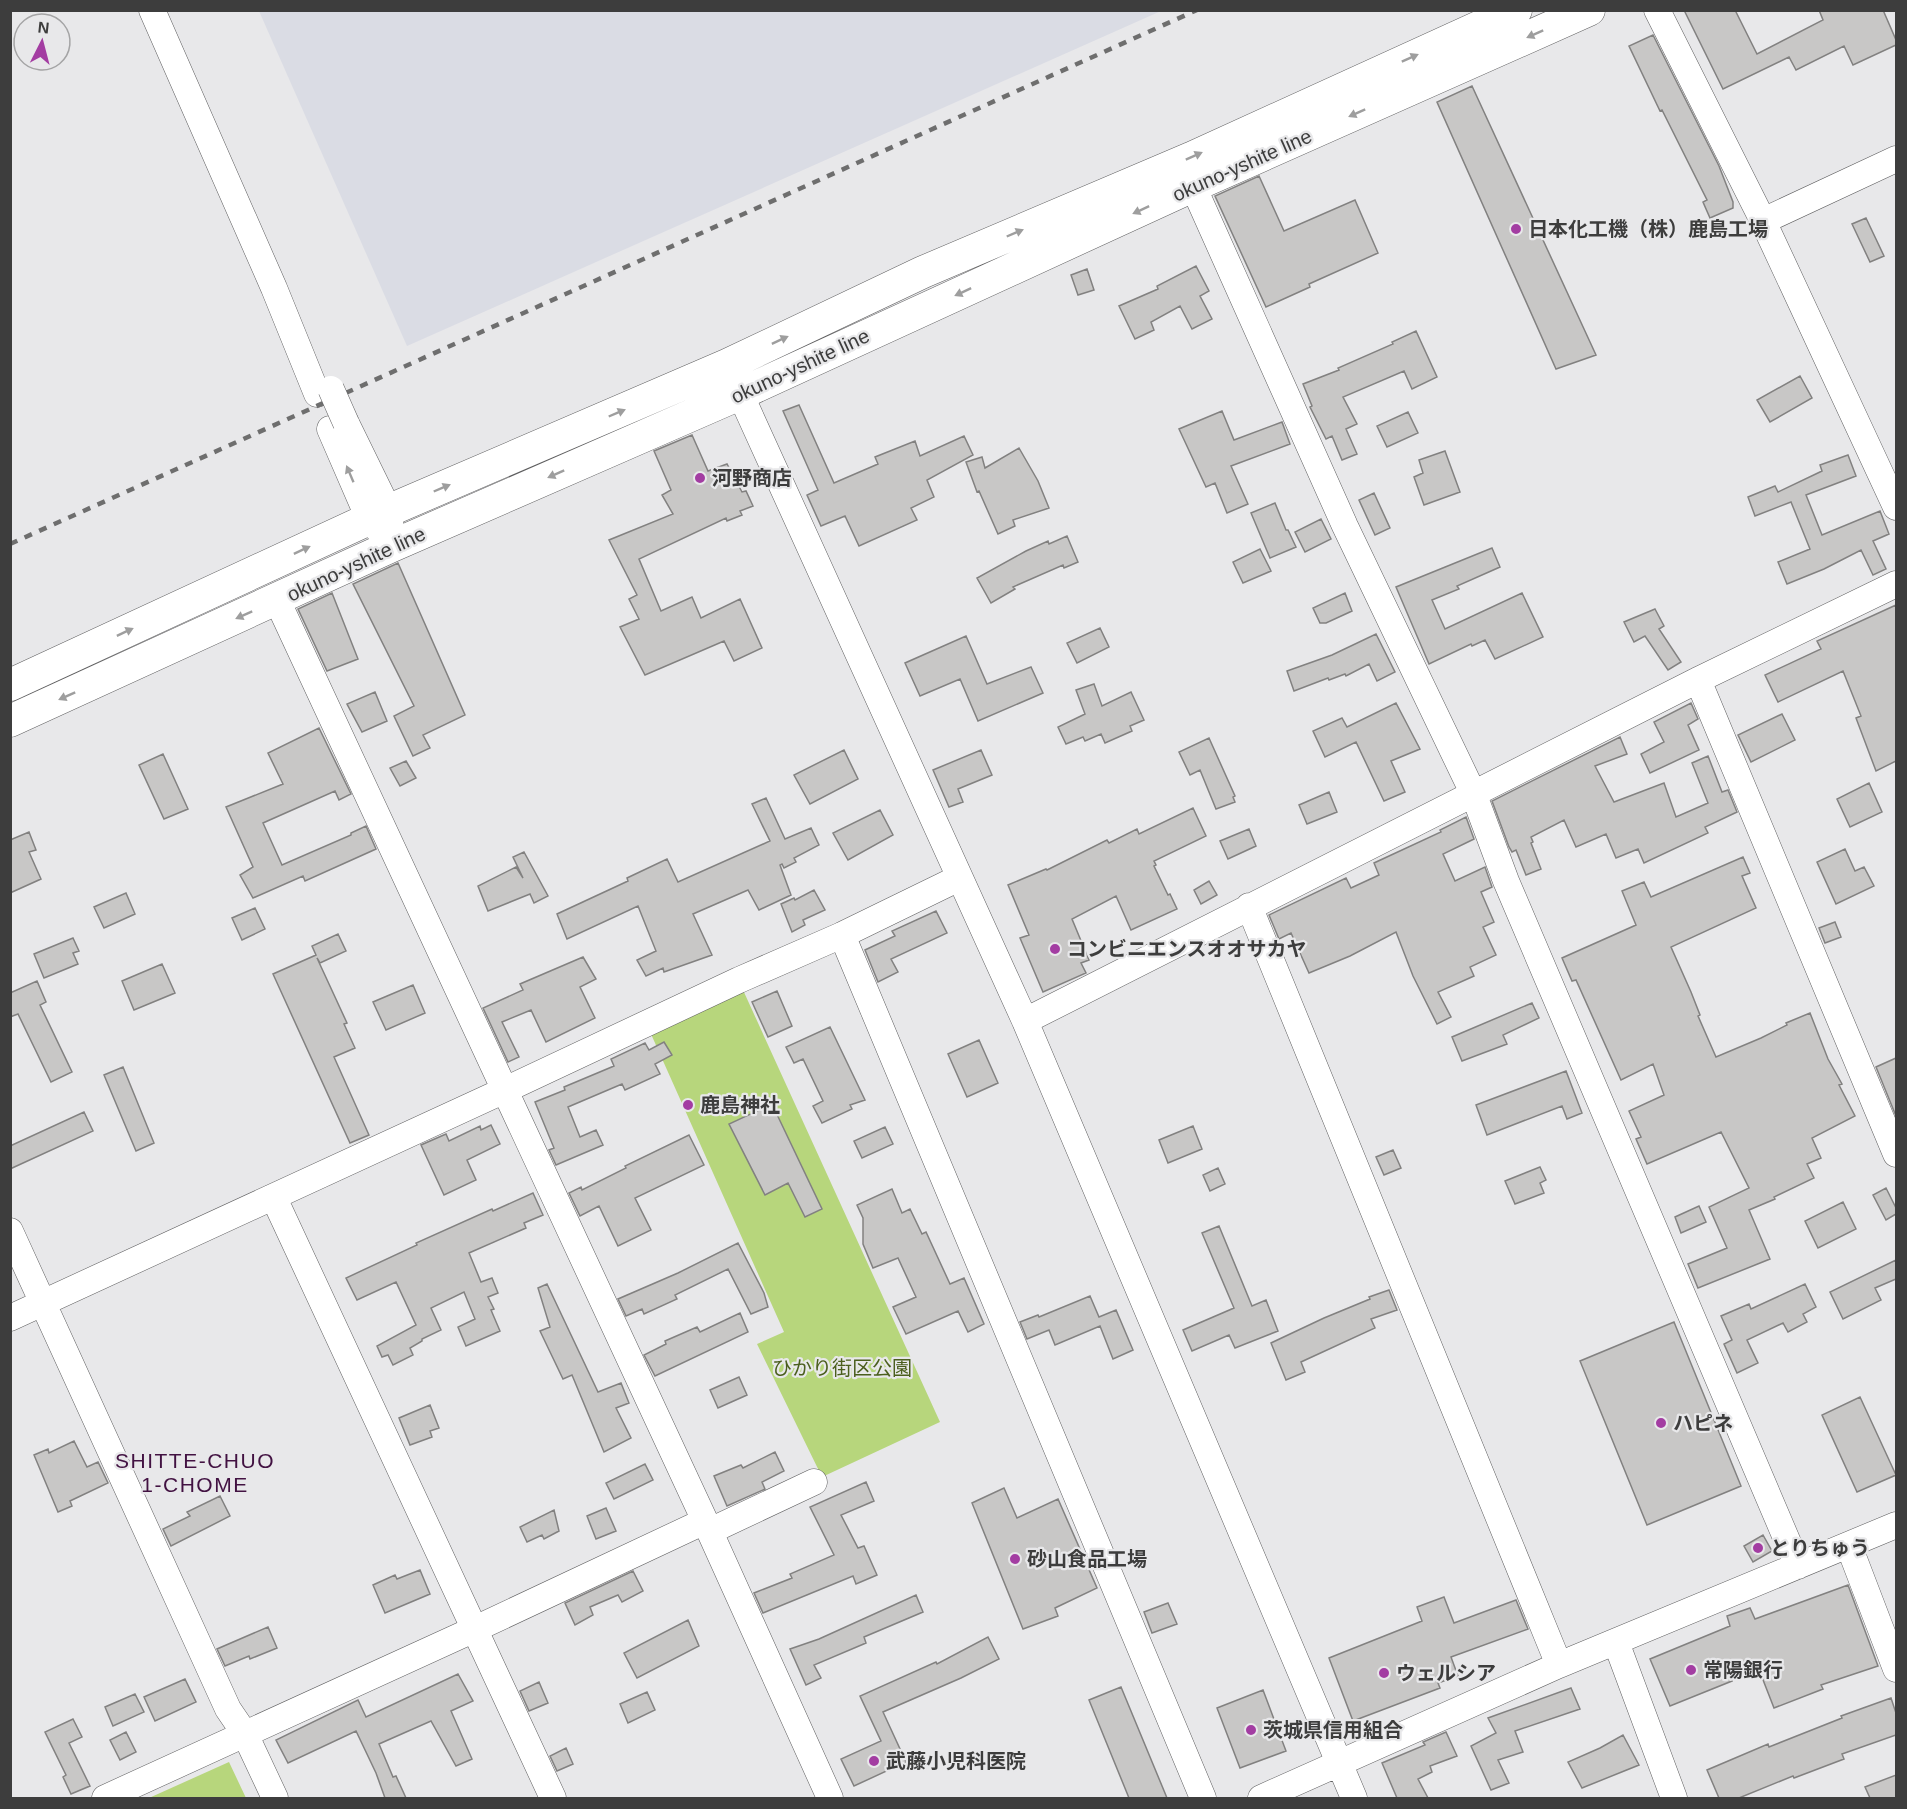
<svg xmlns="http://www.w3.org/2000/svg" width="1907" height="1809" font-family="Helvetica,'Noto Sans JP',sans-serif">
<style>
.built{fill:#dadce4}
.green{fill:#b7d67c}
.building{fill:#c8c7c6;stroke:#828180;stroke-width:1.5}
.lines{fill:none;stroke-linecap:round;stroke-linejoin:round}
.minor-casing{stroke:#5f5f60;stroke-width:27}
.major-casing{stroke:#5f5f60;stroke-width:33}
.minor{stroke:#fff;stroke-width:26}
.major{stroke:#fff;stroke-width:32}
.rail{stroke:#6e6e6e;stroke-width:4.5;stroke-dasharray:8 8;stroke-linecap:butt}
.minor-bridge-casing{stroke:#5f5f60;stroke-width:27;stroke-linecap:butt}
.minor-bridge{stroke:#fff;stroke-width:26}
.oneway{fill:#9e9e9e}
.poi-dot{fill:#a33da2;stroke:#e8e8ea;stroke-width:2}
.labels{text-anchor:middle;stroke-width:4.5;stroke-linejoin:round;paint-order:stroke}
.street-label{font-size:20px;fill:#3d3d3d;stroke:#e8e8ea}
.poi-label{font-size:20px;font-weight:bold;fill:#3d3d3d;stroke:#e8e8ea;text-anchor:start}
.park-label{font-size:20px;fill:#4b5f1e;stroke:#e8e8ea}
.neighbourhood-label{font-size:21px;letter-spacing:1.5px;fill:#421242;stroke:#e8e8ea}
</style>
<rect width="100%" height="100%" fill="#e8e8ea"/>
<path class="built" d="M259,11h902l-754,335z"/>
<path class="green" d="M743,990l197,432 -118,55 -65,-133 27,-12 -133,-298z
M229,1762l17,36h-97z"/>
<path class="building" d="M1684,10h51l22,44 66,-34 -4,-10h64l13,30v5l-43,20 -9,-19 -48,24 -7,-13 -66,32z
M1653,35l66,131 14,36v6l-23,10 -7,-16 4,-2 -45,-90 -2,1 -31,-65z
M1472,86l124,269 -40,14 -119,-267z
M1259,176l25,55 71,-31 23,53 -69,31 1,3 -44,20 -51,-111z
M1866,218l18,38 -14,6 -18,-38z
M1196,266l13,25 -9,5 12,23 -20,10 -12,-23 -29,16 3,8 -19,9 -16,-33 39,-17 -1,-3z
M1087,269l7,21 -16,5 -7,-20z
M1416,331l21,46 -25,12 -8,-18 -61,26 14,27 -11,5 11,25 -15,6 -10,-24 -6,3 -16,-32 2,-1 -9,-22 36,-14 -1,-2 55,-24 -1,-2z
M1800,376l12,22 -42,24 -13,-22z
M799,405l35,78 44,-19 -3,-7 40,-16 5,15 44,-20 9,19 -46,25 7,17 -23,11 6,12 -58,26 -14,-30 -24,10 -14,-31 11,-5 -35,-79z
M1222,411l12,29 48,-18 8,22 -59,22 17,38 -21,9 -12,-30 -9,4 -27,-58z
M1408,412l10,21 -31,14 -10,-21z
M692,435l16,36 19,-7 15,28 4,-1 7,15 -13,5 2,4 -15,6 -1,-3 -87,41 22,52 31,-14 9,21 39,-19 22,49 -28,13 -10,-20 -79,34 -25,-48 19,-8 -10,-20 8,-4 -28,-55 64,-26 -11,-19 9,-5 -17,-39z
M1019,448l19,33 11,27 -36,12 2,6 -17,8 -19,-43 -2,1 -11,-30 16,-5 3,11z
M1445,451l15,41 -36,13 -10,-28 9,-4 -4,-13z
M1848,455l8,21 -50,19 16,40 58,-24 9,23 -16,7 13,28 -13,6 -12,-25 -37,19 -37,15 -9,-22 32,-13 -19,-47 -36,14 -7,-19 27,-11 3,6 44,-21 -2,-6z
M1374,493l16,35 -15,7 -16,-35z
M1275,503l11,27h2l8,17 -26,11 -19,-45z
M1321,519l10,20 -26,13 -10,-20z
M1067,536l11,26 -14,6 -1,-3 -50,22 2,2 -24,14 -14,-25 49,-27 22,-10 1,3z
M1492,548l8,19 -43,19 2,3 -27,11 13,29 77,-36 21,44 -48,22 -10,-19 -13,6 -1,-2 -42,20 -33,-77z
M1260,549l11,22 -28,12 -10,-21z
M398,563l67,152 -42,20 7,13 -17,8 -19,-40 20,-10 -61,-122z
M332,593l26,66 -31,12 -29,-62z
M1345,593l7,18 -26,12h-6l-7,-15z
M1896,605v156l-20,10 -20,-53 5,-2 -18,-45 -65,31 -13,-27 56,-26 -4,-8z
M1655,609l9,17 -5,3 22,33 -13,8 -23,-34 -11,6 -10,-20z
M1100,628l9,19 -32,16 -10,-20z
M1376,634l19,38 -18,9 -8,-17 -23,12 -1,-2 -16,6 -1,-2 -34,13 -7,-20 45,-16z
M966,636l21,48 44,-17 12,26 -65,28 -18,-42 -40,17 -15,-33z
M1094,684l8,22 29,-14 13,28 -14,6 2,5 -27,12 -4,-9 -16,7 -2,-4 -17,7 -8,-17 27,-13 -9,-24z
M375,692l12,29 -25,11 -15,-28z
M1396,703l24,46 -29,12 14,31 -21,9 -28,-59 -31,15 -12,-26 29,-13 5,9z
M1691,703l7,16 -10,6 11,25 -49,23 -9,-19 23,-12 -10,-20z
M1782,714l13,26 -44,22 -13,-27z
M319,728l32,66 -12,6 -4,-9 -72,32 19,42 69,-30v-2l15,-7 10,23 -71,32 -2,-5 -50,22 -13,-23 13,-8 -27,-60 57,-23 -15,-31z
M1620,737l7,17 -32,12 19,36 50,-19 12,34 32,-14 -16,-40 16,-7 14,36 6,-2 9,22 -32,15 3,6 -64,30 -6,-14 -22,9 -10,-24 -30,13 -12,-27 -33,17 2,5 -2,1 10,26 -15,6 -10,-25 -4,2 -3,-5 -17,-46z
M1209,738l26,58 -2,1 2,5 -19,7 -16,-39 -10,5 -11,-23z
M844,750l14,29 -48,25 -16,-29z
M981,750l11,25 -34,14 5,13 -14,5 -16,-37z
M163,754l25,55 -24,10 -25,-54z
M406,761l10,17 -16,8 -10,-18z
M1869,783l13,29 -32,15 -13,-28z
M1329,792l8,20 -30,12 -8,-19z
M766,798l19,41 26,-11 8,17 -25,13 2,4 -12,6 -2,-4 -2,1 11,30 -32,15 -11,-20 -55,24 19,41 -48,17 -1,-4 -17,8 -9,-16 19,-9 -18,-45 -71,33 -10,-25 71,-33 -1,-3 40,-19 11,23 92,-41 -18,-37z
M1193,808l13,28 -52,25 2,4 -2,1 14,29 2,-1 7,15 -46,21 -15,-34 -44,23 17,41 -8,3 5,10 -43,19 -23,-54 9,-3 -21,-50 38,-16 1,1 60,-30 2,3 28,-14 2,5z
M880,810l13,25 -45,25 -15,-27z
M1466,817l8,22 -31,15 12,27 30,-14 7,20 -11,5 13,30 -11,5 13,28 -26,12 4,9 -36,16 13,25 -14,7 -24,-48 -17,-44 -46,24 -41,17 -18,-40 -12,6 -10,-24 77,-37 5,10 28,-13 -5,-12 67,-31 -1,-2z
M1249,829l7,17 -28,13 -8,-18z
M29,832l7,18 -7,2 12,27 -31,14v-53z
M1845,849l10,22 9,-4 10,19 -38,18 -19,-42z
M524,852l24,44 -14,7 -4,-9 -42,17 -10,-25 38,-19 7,11 -10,-21z
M1743,857l7,16 -8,3 14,32 -85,39 20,45 9,23 -2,1 18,41 45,-19 26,-13 -1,-2 24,-10 18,46 14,25 -3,1 16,31 -43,22 9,20 -14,6 7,14 -40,19 1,2 -26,11 21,49 -72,29 -10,-24 39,-16 -18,-41 40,-19 -28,-56 -74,32 -11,-25 5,-2 -12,-26 35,-16 -11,-31 -32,16 -45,-100 -4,1 -10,-23 74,-33 -14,-34 22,-9 7,15z
M1209,881l8,14 -16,9 -7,-14z
M814,890l11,20 -22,10 2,5 -13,7 -11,-28 13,-6 1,2z
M126,893l9,21 -31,14 -10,-21z
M255,908l10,21 -23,11 -10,-22z
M936,911l11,22 -56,26 7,13 -20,10 -13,-32 30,-14 -3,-5z
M1835,922l6,15 -16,6 -6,-15z
M338,934l8,17 -26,12 -3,-5 30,65 -3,1 11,24 -21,9 35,78 -19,8 -77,-169 43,-19 -4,-9z
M73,938l6,13 -6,2 5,11 -34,14 -10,-24z
M583,957l13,22 -16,8 15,31 -49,24 -15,-32 -29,12 17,35 -11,5 -25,-54 40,-18 -3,-6z
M162,964l13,29 -41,17 -12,-29z
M37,981l9,21 -6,3 32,67 -21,10 -33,-68 -8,3v-24z
M413,985l12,28 -39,17 -13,-28z
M777,991l15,35 -24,11 -16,-35z
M1532,1003l7,15 -36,17 4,9 -45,17 -10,-24z
M830,1027l35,73 -15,5 2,4 -30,14 -9,-17 10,-5 -20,-42 -9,4 -8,-16z
M979,1040l19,43 -31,14 -19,-43z
M664,1042l8,13 -17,9 5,10 -35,16 -3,-6 -54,23 12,30 16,-7 7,15 -47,20 -7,-15 5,-2 -19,-46 30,-12 -1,-3 50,-21 -3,-7 34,-16 4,7z
M1896,1058v58l-20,-49z
M123,1067l31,76 -18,8 -32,-76z
M1566,1071l16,42 -15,6 -5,-13 -75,29 -11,-30z
M772,1104l50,105 -17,8 -17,-34 -23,12 -36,-71z
M84,1112l9,19 -83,38v-23z
M491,1125l9,19 -33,16 9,20 -32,15 -23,-50 25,-11 3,7 31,-15 1,4z
M1193,1126l9,23 -34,14 -9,-23z
M885,1127l8,17 -31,14 -8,-17z
M689,1135l15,30 -69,33 16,32 -33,16 -19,-40 -19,10 -11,-23 12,-6 1,3 44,-22 -1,-2z
M1393,1150l8,18 -17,7 -8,-18z
M1540,1167l6,13 -6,3 4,10 -29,11 -10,-23z
M1218,1168l7,16 -15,7 -7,-16z
M1886,1188l10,20v6l-10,6 -13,-25z
M892,1189l10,24 8,-4 12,25 4,-2 24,52 14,-6 20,46 -16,8 -10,-21 -52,23 -13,-27 23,-10 -18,-39 -25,10 -10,-24v-26l-6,-13z
M533,1193l10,22 -19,8 2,5 -57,25 12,29 11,-4 6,15 -10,4 6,12 -3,1 9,21 -34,15 -8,-19 17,-8 -11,-27 -33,16 10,22 -19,9v2l-12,7 3,7 -20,10 -5,-10 -6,2 -5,-11 39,-21 -20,-43 -39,18 -11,-22 71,-33 -1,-2 76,-34 1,2z
M1843,1202l13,27 -38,19 -13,-27z
M1699,1206l7,16 -25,11 -6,-16z
M1219,1226l33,80 14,-6 12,31 -43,17 -6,-13 -37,16 -9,-21 51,-22 -32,-75z
M738,1243l26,50 4,14 -17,7 -23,-45 -53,26 2,4 -33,15 -2,-5 -16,7 -8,-17 60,-26z
M1896,1260v19l-21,9 6,12 -38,19 -13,-27z
M547,1284l51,108 23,-9 8,20 -13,5 15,30 -27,14 -32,-77 -9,4 -23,-48 10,-4 -12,-39z
M1805,1284l11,23 -13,7 4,8 -19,10 -5,-9 -36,17 11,23 -21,10 -13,-29 8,-4 -11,-24 28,-12 2,5z
M1389,1290l8,20 -26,9 4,9 -74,34 4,10 -19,8 -15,-37 53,-25 46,-19 -1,-2z
M1090,1296l9,21 17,-7 17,40 -20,9 -13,-33 -45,19 -6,-15 -22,9 -7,-17 18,-7 1,2z
M740,1313l8,19 -93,44 -11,-21 22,-11 -1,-3 32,-14 3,5z
M1674,1322l67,164 -94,39 -67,-164z
M739,1377l8,18 -29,13 -8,-18z
M1860,1397l36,78 -39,17 -35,-77z
M430,1405l9,23 -9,3 2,6 -22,8 -11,-27z
M74,1441l13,26 11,-5 10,21 -38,18 2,5 -14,6 -24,-57 14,-6 1,4z
M775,1452l9,19 -22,11 3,7 -38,17 -13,-30 27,-11 2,3z
M645,1464l8,16 -39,19 -8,-16z
M866,1482l8,19 -33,14 17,33 6,-2 13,29 -21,9 -3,-8 -90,37 -9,-20 38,-15 -2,-4 44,-19 -24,-48z
M1004,1488l13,30 41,-19 39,89 -42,20 3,8 -35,13 -51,-126z
M220,1496l10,20 -59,30 -8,-17 27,-13 -3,-4z
M606,1508l10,23 -20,8 -9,-23z
M554,1510l5,21 -15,8 -2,-4 -15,7 -7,-15z
M1763,1535l9,16 -19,11 -9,-16z
M420,1570l10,24 -45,19 -12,-28 22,-10 2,4z
M633,1571l10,20 -21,11 -4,-7 -28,12 3,8 -18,10 -10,-22z
M1848,1585l30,81 -57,19 2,4 -49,19 -16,-41 -28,10 2,4 -62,25 -20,-47 80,-33 -3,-10 23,-8 5,11z
M916,1595l7,17 -59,25 2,6 -52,22 7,13 -15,7 -16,-36 29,-10z
M1444,1597l10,26 62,-23 12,29 -77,28 7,19 -20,7 2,5 -87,33 -24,-63 93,-37 -5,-14z
M1168,1603l9,21 -25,9 -8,-21z
M688,1620l11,26 -62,32 -13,-25z
M268,1627l9,21 -27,11 -1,-3 -24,10 -8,-17z
M988,1637l11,22 -38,19 -78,34 23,50 -52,24 -13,-27 40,-18 -21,-45 76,-34 1,2z
M458,1674l15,27 -22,10 21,48 -16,7 -25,-45 -52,23 14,33 3,-1 10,22h-21l-9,-25 -20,-42 -68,32 -12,-23 82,-40 8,17z
M185,1679l11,23 -41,19 -11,-24z
M539,1682l9,21 -19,8 -9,-20z
M1121,1687l46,111h-38l-40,-98z
M1571,1688l9,21 -65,22 8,21 -25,8 11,23 -18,7 -20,-44 25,-13 -8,-15z
M1263,1690l23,61 -46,17 -23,-60z
M647,1692l8,18 -27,13 -8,-19z
M135,1694l9,18 -31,14 -8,-19z
M1891,1698l5,15v22l-54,19 2,5 -50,19 -1,-2 -54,22h-20l-12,-28 61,-26 1,3 73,-29 -1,-2z
M73,1719l9,18 -13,6 21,43 -19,8 -8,-17 3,-2 -21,-43z
M126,1732l10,20 -16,8 -10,-20z
M1446,1732l11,24 -27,10 2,6 -14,7 10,19h-31l-15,-35 43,-18 -2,-3z
M1623,1735l16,30 -57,23 -14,-26 32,-14z
M566,1748l7,16 -16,7 -7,-15z
M1896,1775v23h-26l-5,-11z"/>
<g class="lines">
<defs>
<path id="minor" d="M152,10l122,278 43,106
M1657,10l106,211 133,286
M1193,186l152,340 129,269 32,86 292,685
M1763,221l133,-62
M733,378l292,643 329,777
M346,423l43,88 2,19
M330,429l39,90 23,27
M277,600l428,921 125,277
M1698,680l198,474
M1249,906l310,759
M842,935l361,863
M1025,1021l673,-341 198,-96
M274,1198l279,600
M10,1231l218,478 17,25 30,64
M10,1318l495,-228 234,-110 103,-45 117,-57
M710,1531l104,-49
M1849,1546l47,123
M1616,1642l58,156
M105,1798l370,-169 230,-108
M1261,1798l298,-133 337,-140"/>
<path id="major" d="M10,685l359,-166 358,-154 196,-93 268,-114 325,-148
M10,721l382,-175 348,-152 453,-208 396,-176"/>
</defs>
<use href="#minor" class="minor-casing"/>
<use href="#major" class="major-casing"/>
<use href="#minor" class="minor"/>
<use href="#major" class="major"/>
<path class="rail" d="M10,544l1187,-534"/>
<defs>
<path id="minor-bridge" d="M331,389l15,34"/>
</defs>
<use href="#minor-bridge" class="minor-bridge-casing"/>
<use href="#minor-bridge" class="minor-bridge"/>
</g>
<defs><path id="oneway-solid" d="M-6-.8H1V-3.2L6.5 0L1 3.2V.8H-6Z" transform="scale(1.5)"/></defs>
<g class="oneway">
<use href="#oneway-solid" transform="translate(1535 34) rotate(156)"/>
<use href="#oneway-solid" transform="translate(1410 58) rotate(-24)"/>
<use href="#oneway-solid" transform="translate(1357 113) rotate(156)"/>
<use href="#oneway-solid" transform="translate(1194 156) rotate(-24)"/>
<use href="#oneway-solid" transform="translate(1141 210) rotate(155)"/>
<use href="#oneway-solid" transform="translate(1015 233) rotate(-23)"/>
<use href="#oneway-solid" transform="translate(963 292) rotate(155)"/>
<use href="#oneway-solid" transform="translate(780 340) rotate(-25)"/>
<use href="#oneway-solid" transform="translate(617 413) rotate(-23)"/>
<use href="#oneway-solid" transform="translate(350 474) rotate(-113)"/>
<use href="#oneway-solid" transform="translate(556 474) rotate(156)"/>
<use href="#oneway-solid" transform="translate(442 488) rotate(-23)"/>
<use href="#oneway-solid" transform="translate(302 550) rotate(-25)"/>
<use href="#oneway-solid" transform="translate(244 615) rotate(156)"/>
<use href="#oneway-solid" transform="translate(125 632) rotate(-25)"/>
<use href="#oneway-solid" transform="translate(67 696) rotate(156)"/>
</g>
<g class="poi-dot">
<circle cx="1516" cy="229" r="6"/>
<circle cx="700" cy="478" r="6"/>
<circle cx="1055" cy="949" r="6"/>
<circle cx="688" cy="1105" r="6"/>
<circle cx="1661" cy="1423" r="6"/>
<circle cx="1758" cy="1548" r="6"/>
<circle cx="1015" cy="1559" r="6"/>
<circle cx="1691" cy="1670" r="6"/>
<circle cx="1384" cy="1673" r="6"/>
<circle cx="1251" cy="1730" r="6"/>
<circle cx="874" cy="1761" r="6"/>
</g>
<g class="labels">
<g class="street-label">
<text transform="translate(1242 165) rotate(-24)" y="7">okuno-yshite line</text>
<text transform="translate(800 366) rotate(-25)" y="7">okuno-yshite line</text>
<text transform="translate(356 564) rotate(-25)" y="7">okuno-yshite line</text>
</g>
<g class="poi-label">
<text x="1528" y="236">日本化工機（株）鹿島工場</text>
<text x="712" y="485">河野商店</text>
<text x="1067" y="956">コンビニエンスオオサカヤ</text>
<text x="700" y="1112">鹿島神社</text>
<text x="1673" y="1430">ハピネ</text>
<text x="1770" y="1555">とりちゅう</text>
<text x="1027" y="1566">砂山食品工場</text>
<text x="1703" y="1677">常陽銀行</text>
<text x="1396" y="1680">ウェルシア</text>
<text x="1263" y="1737">茨城県信用組合</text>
<text x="886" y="1768">武藤小児科医院</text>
</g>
<g class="park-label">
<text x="842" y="1375">ひかり街区公園</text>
</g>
<g class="neighbourhood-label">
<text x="195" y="1468">SHITTE-CHUO<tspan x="195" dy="24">1-CHOME</tspan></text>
</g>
</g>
<rect width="1907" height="1809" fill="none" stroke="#3d3d3d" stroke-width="24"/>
<g transform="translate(42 42) rotate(6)"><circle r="28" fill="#e8e8ea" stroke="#a4a4a5" stroke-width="1.5"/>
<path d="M0-4.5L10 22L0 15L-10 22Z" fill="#a33da2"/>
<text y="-9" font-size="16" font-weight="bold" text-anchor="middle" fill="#3d3d3d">N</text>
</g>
</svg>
